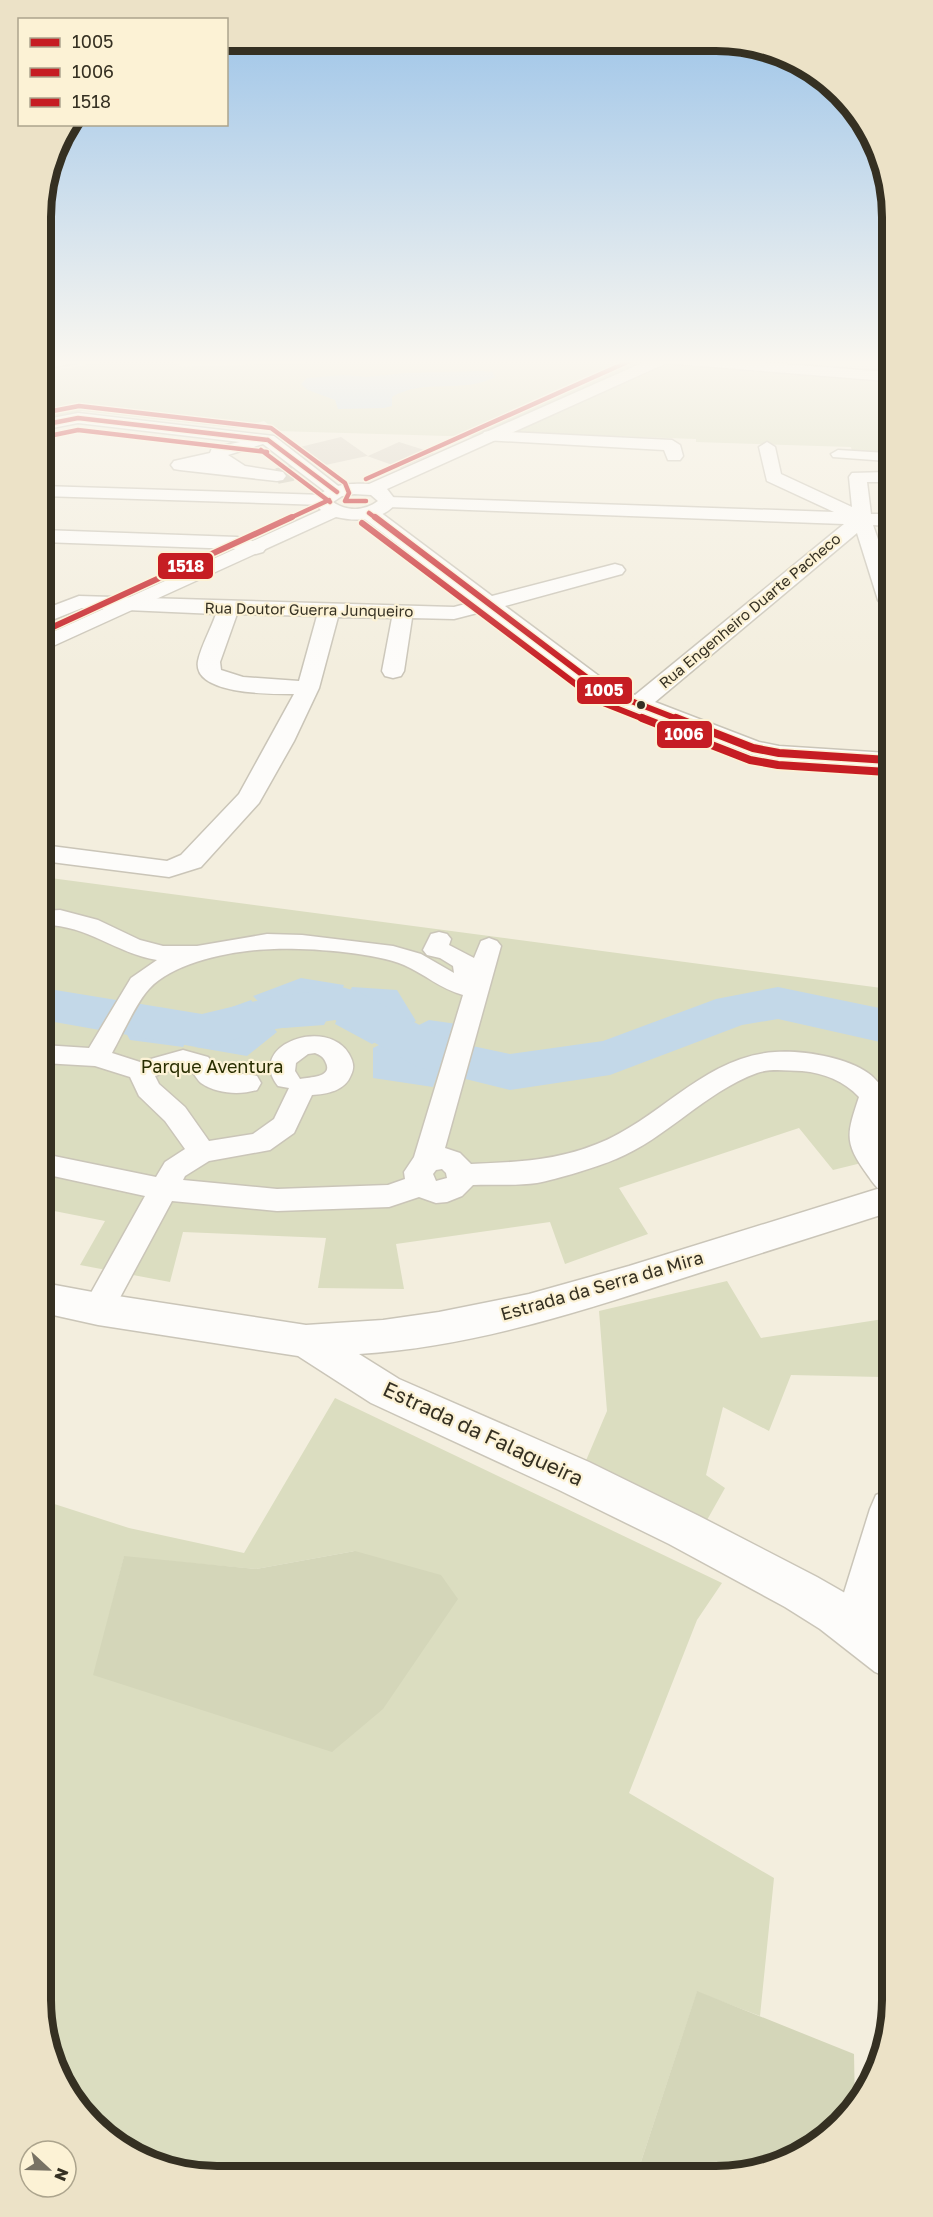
<svg xmlns="http://www.w3.org/2000/svg" width="933" height="2217" font-family="'Golos Text',sans-serif">
<style>
.green{fill:#dbddc0;fill-rule:evenodd}
.forest{fill:#d4d6b9}
.water{fill:#c3d8e8}
.lines{fill:none;stroke-linecap:round;stroke-linejoin:round}
.river{fill:#c3d8e8;fill-rule:evenodd}
.building{fill:#dbd4c6}
.minor-tunnel{stroke:#cdc8b8;stroke-width:16;stroke-dasharray:16 8;stroke-linecap:butt}
.pedestrian-casing{stroke:#cac5b8;stroke-width:3}
.minor-casing{stroke:#cac5b8;stroke-width:3}
.tertiary-casing{stroke:#cac5b8;stroke-width:3}
.pedestrian{fill:#fdfcfa;fill-rule:evenodd}
.minor{fill:#fdfcfa;fill-rule:evenodd}
.tertiary{fill:#fdfcfa;fill-rule:evenodd}
.bus-1-far2-casing{stroke:#fcf2d5;stroke-width:7}
.bus-1-far1-casing{stroke:#fcf2d5;stroke-width:9}
.bus-1-casing{stroke:#fcf2d5;stroke-width:11}
.bus-2-far2-casing{stroke:#fcf2d5;stroke-width:7}
.bus-2-far1-casing{stroke:#fcf2d5;stroke-width:9}
.bus-2-casing{stroke:#fcf2d5;stroke-width:11}
.bus-3-far1-casing{stroke:#fcf2d5;stroke-width:7}
.bus-3-casing{stroke:#fcf2d5;stroke-width:9}
.bus-1-far2{stroke:#c61d23;stroke-width:4.5}
.bus-1-far1{stroke:#c61d23;stroke-width:6}
.bus-1{stroke:#c61d23;stroke-width:8}
.bus-2-far2{stroke:#c61d23;stroke-width:4.5}
.bus-2-far1{stroke:#c61d23;stroke-width:6}
.bus-2{stroke:#c61d23;stroke-width:8}
.bus-3-far1{stroke:#c61d23;stroke-width:4.5}
.bus-3{stroke:#c61d23;stroke-width:6}
.bus-dot{fill:#353022;stroke:#fcf2d5;stroke-width:2}
.labels{text-anchor:middle;stroke-width:4.5;stroke-linejoin:round;paint-order:stroke}
.far-street-label{font-size:15px;fill:#353022;stroke:#fcf2d5}
.park-label{font-size:18px;fill:#282d00;stroke:#fcf2d5}
.street-label{font-size:18px;fill:#353022;stroke:#fcf2d5}
.near-street-label{font-size:21px;fill:#353022;stroke:#fcf2d5}
.rim{fill:none;stroke:#353022;stroke-width:8}
.line-badge{stroke:#fcf2d5;stroke-width:2}
.badge-label{font-size:16px;text-anchor:middle;font-weight:bold;fill:#fff}
</style>
<rect width="100%" height="100%" fill="#f3eede"/>
<path class="green" d="M118,359h54l9,8 234,-8h211l261,21v73l-35,-1 -1,-5 -155,-5v-3l-206,-7 -9,5 -204,-6 -13,-10 -29,7 -153,-17 -40,8 -1,-46z
M43,877l846,112 1,167 -57,14 -34,-42 -180,60 29,46 -83,30 -15,-42 -154,22 8,45 -86,-1 8,-50 -143,-6 -13,50 -90,-17 25,-44 -61,-12z
M727,1281l34,57 129,-20v88l-10,-29 -89,-2 -22,56 -46,-24 -17,68 19,13 -18,32 -125,-50 25,-59 -8,-100z
M335,1398l387,185 -25,37 -68,173 145,85 -14,138 -63,-24 -59,179 -455,2 -44,-15 -46,-33 -47,-80 -1,-544 84,27 115,25zM355,1551l-261,124 30,-118 132,12z"/>
<path class="forest" d="M355,1551l86,24 17,24 -75,110 -51,43 -239,-77 31,-119 132,13z
M697,1991l157,63 1,53 -6,9 -45,37 -43,18h-123z"/>
<path class="water" d="M481,371l11,1 3,5c-32,17 -72,1 -103,20v9l-8,2 -46,1 -3,-9 -27,-10 -7,-6 6,-6 13,-1 24,-2 23,2 39,-4z
M301,978l43,7 -20,40 -40,3 -31,-32z
M352,987l45,3 19,31 -44,23 -37,-20z
M251,1000l26,32 -30,24 -52,-9 15,-32z
M150,1009l51,7 -18,31 -53,-7 -5,-9 13,-19z
M429,1020l28,4 -24,63 -60,-9v-30z"/>
<g class="lines">
<path class="river" d="M342,987l17,5 90,49 61,13 93,-13 113,-42 62,-12 111,23v34l-111,-25 -36,6 -132,50 -100,15 -93,-23 -82,-47 -66,10 -67,18 -159,-28v-32l159,26 67,-16z"/>
</g>
<path class="building" d="M341,437l27,19 31,-14 35,11 -33,15 -34,-12 -46,10 -25,-18z"/>
<g class="lines">
<path class="minor-tunnel" d="M277,476l20,-4"/>
<defs>
<path id="pedestrian" d="M838,450l49,3v8l-54,-4 -2,-3z
M60,910l38,10 42,20 23,6h34l70,-12 35,1 91,11 28,8 33,19 -1,-7 -13,-8 -13,-3 -4,-5 8,-16 8,-2 8,2 4,5 -2,6 25,13 7,-17 8,-3 8,3 4,5 -56,202 15,5 11,11c45,-2 84,-3 126,-20 62,-24 108,-88 178,-92 26,-2 71,5 93,21 9,6 10,13 21,15v18h-6l-5,17v25l12,15v32c-11,-4 -15,-9 -21,-18 -25,-34 -23,-41 -10,-80 -15,-16 -35,-24 -57,-26 -14,0 -31,-3 -45,2 -52,19 -90,65 -141,86 -18,8 -59,20 -79,24 -20,3 -43,1 -64,2l-11,11 -15,6 -11,1 -17,-6 -30,10 -112,4 -105,-10 -63,117 -11,4 -11,-4 -5,-9 63,-113 -101,-22v-20l112,23 9,-15 20,-13 -20,-28 -26,-25 -9,-19 -35,-11 -52,-3v-18l46,3 42,-70 26,-18c-42,-7 -71,-36 -114,-35v-14zM274,949c35,-1 98,3 130,16 21,9 36,24 59,30l-49,162 -10,15 1,7 -17,6 -111,4 -94,-9 2,-4 24,-15 61,-11 24,-17 18,-38c15,-1 33,-4 39,-20 4,-8 2,-14 -2,-21 -22,-38 -104,-9 -71,32l11,2 -15,31 -21,15 -44,7 -24,-34 -26,-23 -4,-8c9,-3 20,-8 28,-8 10,0 12,10 18,15 16,11 39,12 56,7l4,-7 -4,-7 -9,-2h-18l-11,-5 -11,-12 -25,-7 -43,12 -28,-9c10,-18 24,-50 37,-64 26,-28 87,-39 125,-40zM315,1053c5,2 9,4 11,10 7,15 -18,14 -26,16l-5,-8 1,-8 12,-9zM442,1169l4,4 1,5 -11,3 -3,-7 3,-4z"/>
<path id="minor" d="M49,359h34l-7,4 -35,6v-9z
M657,359h64l166,13v9l-223,-18z
M78,413l196,23 72,56 -3,4h-12l-68,-52 -35,11 17,11 38,6 3,4 -3,4 -6,1 -97,-11 -6,-1 -3,-4 3,-4 36,-8 2,-5 28,-6 -162,-19 -36,7v-10z
M490,431l182,9 8,5 3,11 -3,4h-12l-4,-10 -180,-10 -2,-4 2,-4z
M767,442l8,5 6,27 71,33 -3,-30 3,-4 35,-1 1,10h-21l4,32h17v12l-15,-1 15,43v38l-7,-2 -3,-4 -21,-67 -202,169 104,40 20,4 109,7v14l-109,-7 -26,-5 -123,-46 -35,-14 -110,-84 -31,8 -42,-1 -8,53 -3,5 -8,2 -8,-2 -3,-5 10,-53 -54,-1 -19,71 -25,53 -35,62 -58,64 -32,10 -126,-16v-16l124,16 14,-6 58,-61 55,-100c-22,0 -102,1 -96,-33 3,-15 13,-32 18,-47l-134,-6 -40,16v-14l37,-14 375,11 19,-5 -111,-85 -2,-4 2,-4h14l116,87 123,-32 7,2 3,4 -3,4 -117,32 106,79 24,10 209,-171 -456,-17 -6,-1 -3,-4 3,-4 6,-1 446,15 -67,-31 -8,-34zM237,614l80,2 -18,65 -56,-4 -22,-7 -1,-8z
M42,486l282,9 6,1 3,4 -3,4 -6,1 -282,-9z
M42,530l195,7 26,7 3,4 -3,4 -7,2 -19,-5 -195,-7z
M891,1489v96l-19,59 -16,7 -16,-7 -7,-16 37,-119 6,-14z"/>
<path id="tertiary" d="M651,359h20l-2,3 -282,127 10,13c-14,19 -40,20 -61,15l-294,134v-14l279,-127 -6,-6v-4c11,-16 37,-17 54,-16zM354,494l17,1 7,6c-13,10 -31,11 -45,1l9,-6z
M890,1185v27c-71,23 -142,45 -213,68 -103,34 -209,67 -318,74l40,25 190,83 110,54 118,61 35,20 39,30v52l-16,-7 -55,-43 -35,-22 -116,-63 -110,-54 -188,-87 -73,-47 -200,-31 -54,-12v-30l54,10 208,32 77,-5 56,-8 90,-18 100,-28z"/>
</defs>
<use href="#pedestrian" class="pedestrian-casing"/>
<use href="#minor" class="minor-casing"/>
<use href="#tertiary" class="tertiary-casing"/>
<use href="#pedestrian" class="pedestrian"/>
<use href="#minor" class="minor"/>
<use href="#tertiary" class="tertiary"/>
<defs>
<path id="bus-1-far2" d="M42,425l36,-7 190,22
M268,440l69,52
M369,513l8,6"/>
<path id="bus-1-far1" d="M375,517l228,173 77,30"/>
<path id="bus-1" d="M676,718l77,30 26,5 109,7"/>
<path id="bus-2-far2" d="M44,437l34,-7 189,22
M261,450l69,52"/>
<path id="bus-2-far1" d="M362,523l236,178 48,19"/>
<path id="bus-2" d="M642,718l108,42 28,5 109,7"/>
<path id="bus-3-far1" d="M42,413l37,-7 192,22 74,55 4,10 -4,8h21
M366,479l268,-120
M288,519l41,-19"/>
<path id="bus-3" d="M42,632l250,-115"/>
</defs>
<use href="#bus-1-far2" class="bus-1-far2-casing"/>
<use href="#bus-1-far1" class="bus-1-far1-casing"/>
<use href="#bus-1" class="bus-1-casing"/>
<use href="#bus-2-far2" class="bus-2-far2-casing"/>
<use href="#bus-2-far1" class="bus-2-far1-casing"/>
<use href="#bus-2" class="bus-2-casing"/>
<use href="#bus-3-far1" class="bus-3-far1-casing"/>
<use href="#bus-3" class="bus-3-casing"/>
<use href="#bus-1-far2" class="bus-1-far2"/>
<use href="#bus-1-far1" class="bus-1-far1"/>
<use href="#bus-1" class="bus-1"/>
<use href="#bus-2-far2" class="bus-2-far2"/>
<use href="#bus-2-far1" class="bus-2-far1"/>
<use href="#bus-2" class="bus-2"/>
<use href="#bus-3-far1" class="bus-3-far1"/>
<use href="#bus-3" class="bus-3"/>
</g>
<linearGradient id="sky" x2="0" y2="1"><stop stop-color="#99c2e8"/><stop offset="0.54" stop-color="#faf7f0"/><stop offset="1" stop-color="#faf7f0" stop-opacity="0"/></linearGradient>
<rect width="933" height="670" fill="url(#sky)"/>
<circle class="bus-dot" cx="641" cy="705" r="5"/>
<g class="labels">
<g class="far-street-label">
<text transform="translate(309 610) rotate(1)" y="5">Rua Doutor Guerra Junqueiro</text>
<text transform="translate(750 611) rotate(-40)" y="5">Rua Engenheiro Duarte Pacheco</text>
</g>
<g class="park-label">
<text x="212" y="1073">Parque Aventura</text>
</g>
<g class="street-label">
<text transform="translate(602 1286) rotate(-16)" y="6">Estrada da Serra da Mira</text>
</g>
<g class="near-street-label">
<text transform="translate(483 1434) rotate(25)" y="7">Estrada da Falagueira</text>
</g>
</g>
<path d="M0 0H933V2217H0ZM217 51H716A166 166 0 0 1 882 217V2000A166 166 0 0 1 716 2166H217A166 166 0 0 1 51 2000V217A166 166 0 0 1 217 51Z" fill="#ece2c7" fill-rule="evenodd"/>
<path class="rim" d="M217 51H716A166 166 0 0 1 882 217V2000A166 166 0 0 1 716 2166H217A166 166 0 0 1 51 2000V217A166 166 0 0 1 217 51Z"/>
<g class="line-badge">
<rect x="157" y="552" width="57" height="28" rx="6" fill="#c61d23"/>
<rect x="576" y="676" width="57" height="29" rx="6" fill="#c61d23"/>
<rect x="656" y="720" width="57" height="29" rx="6" fill="#c61d23"/>
</g>
<g class="badge-label">
<text x="186" y="572">1518</text>
<text x="604" y="696">1005</text>
<text x="684" y="740">1006</text>
</g>
<rect x="18" y="18" width="210" height="108" fill="#fcf2d5" stroke="#aca48d" stroke-width="1.5"/>
<rect x="30" y="38" width="30" height="9" fill="#c61d23" stroke="#aca48d" stroke-width="1.5"/>
<text x="72" y="48" font-size="18" fill="#353022">1005</text>
<rect x="30" y="68" width="30" height="9" fill="#c61d23" stroke="#aca48d" stroke-width="1.5"/>
<text x="72" y="78" font-size="18" fill="#353022">1006</text>
<rect x="30" y="98" width="30" height="9" fill="#c61d23" stroke="#aca48d" stroke-width="1.5"/>
<text x="72" y="108" font-size="18" fill="#353022">1518</text>
<g transform="translate(48 2169) rotate(112)"><circle r="28" fill="#fcf2d5" stroke="#aca48d" stroke-width="1.5"/>
<path d="M0-4.5L10 22L0 15L-10 22Z" fill="#787264"/>
<text y="-9" font-size="16" font-weight="bold" text-anchor="middle" fill="#353022">N</text>
</g>
</svg>
